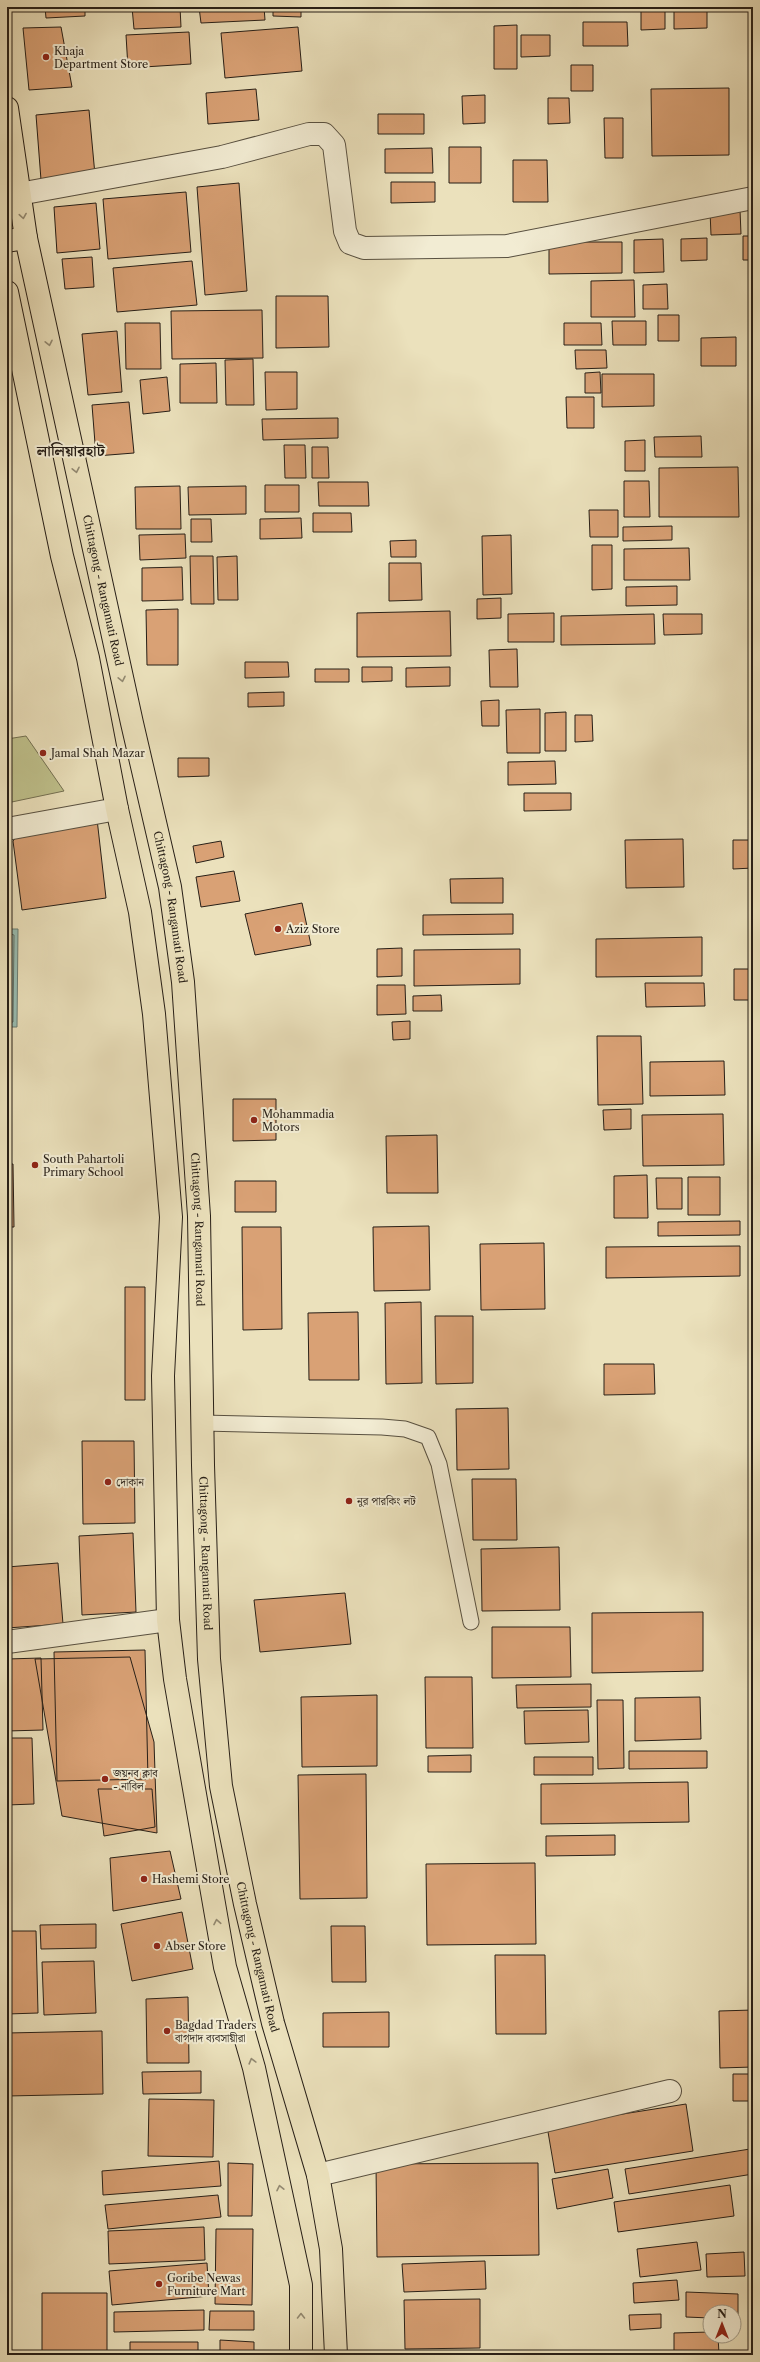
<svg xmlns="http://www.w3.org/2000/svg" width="760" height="2362" font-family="'Libre Caslon Text','Noto Serif Bengali',serif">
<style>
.green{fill:#bfc18c;stroke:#737052}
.water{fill:#98bdb2;stroke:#6b7e74}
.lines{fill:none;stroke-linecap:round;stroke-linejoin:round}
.shore{stroke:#606e64;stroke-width:1}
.building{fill:#d9a175;stroke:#271f17}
.service-casing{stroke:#585040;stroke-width:17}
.minor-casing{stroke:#585040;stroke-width:24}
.trunk-casing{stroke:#271f17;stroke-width:24}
.service{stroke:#f2ecd3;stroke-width:15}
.minor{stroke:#f2ecd3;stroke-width:22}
.trunk{stroke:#ebe1bc;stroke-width:22}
.oneway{stroke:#938a72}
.poi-dot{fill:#8f2418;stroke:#f2ecd3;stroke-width:1.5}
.labels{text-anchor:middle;stroke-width:4;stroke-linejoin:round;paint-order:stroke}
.poi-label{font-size:11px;fill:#271f17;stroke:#f2ecd3;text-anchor:start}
.street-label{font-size:11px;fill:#271f17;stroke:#f2ecd3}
.district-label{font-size:15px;font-weight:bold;fill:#271f17;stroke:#f2ecd3}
</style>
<rect width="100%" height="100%" fill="#ebe1bc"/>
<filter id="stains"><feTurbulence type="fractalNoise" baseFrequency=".005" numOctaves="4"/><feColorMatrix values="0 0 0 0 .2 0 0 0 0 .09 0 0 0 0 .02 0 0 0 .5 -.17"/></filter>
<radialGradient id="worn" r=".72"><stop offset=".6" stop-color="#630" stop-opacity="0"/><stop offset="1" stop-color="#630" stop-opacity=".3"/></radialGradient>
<path class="green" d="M26,736l38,55 -57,12v-64z"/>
<path class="water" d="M7,929h11l-1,98h-10z"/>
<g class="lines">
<path class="shore" d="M7,933l7,2 -1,87 -6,1
M7,938l2,2 -2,78"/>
</g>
<path class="building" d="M45,7h40v9l-39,2z
M132,7h48l1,20 -47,2z
M199,7h65l1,13 -64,3z
M273,7h28v10l-28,-1z
M496,7h21v3h-21z
M521,7h24v4h-24z
M554,7h23v3h-23z
M583,7h37v1l-37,1z
M641,7h24v22l-24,1z
M674,7h33v21l-33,1z
M583,22h44l1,24h-45z
M517,25v44h-23v-43z
M61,27l11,60 -43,3 -6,-62z
M298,27l4,44 -77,7 -4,-45z
M189,32l2,32 -63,4 -2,-33z
M521,35h29v21l-29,1z
M571,65h22v26h-22z
M729,88v67l-77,1 -1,-67z
M256,89l3,31 -51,4 -2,-31z
M485,95v28l-22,1 -1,-28z
M548,98h21l1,25 -22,1z
M89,110l6,65 -54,5 -5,-65z
M378,114h46v20h-46z
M604,118h19v40h-18z
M449,147h32v36h-32z
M432,148l1,25h-48v-24z
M513,160h34l1,42h-35z
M391,182h44v20l-44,1z
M239,183l8,108 -42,4 -8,-108z
M186,192l5,60 -83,7 -5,-60z
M96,203l4,46 -43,4 -3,-46z
M740,210l1,24 -30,1 -1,-24z
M743,236h10v24h-10z
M707,238v22l-26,1v-22z
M663,239l1,33 -30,1v-33z
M549,242h73v31l-73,1z
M92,257l2,30 -29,2 -3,-30z
M192,261l5,44 -80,7 -4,-44z
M634,280l1,37h-44v-36z
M667,284l1,25h-25v-24z
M276,296h52l1,51 -53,1z
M262,310l1,48 -91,1 -1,-48z
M658,315h21v26h-21z
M612,321h34v24h-33z
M125,323h35l1,46h-35z
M564,323h37l1,22h-38z
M117,331l5,61 -34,3 -6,-61z
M736,337v29h-35v-28z
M575,350h31l1,18 -31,1z
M253,359l1,46h-28l-1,-45z
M216,363l1,40h-37v-39z
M265,372h32v37l-31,1z
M600,372l1,21h-16v-20z
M602,374h52v32l-52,1z
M167,377l3,34 -27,3 -3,-34z
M566,397h28v31h-27z
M129,402l5,51 -38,3 -4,-51z
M338,418v20l-75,2 -1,-21z
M701,436l1,21h-47l-1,-20z
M645,440v31h-20v-30z
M284,445h21l1,33h-21z
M312,447h16l1,31h-17z
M738,467l1,50h-80v-49z
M624,481h25l1,36h-26z
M318,482h50l1,24h-50z
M265,485h34v27h-34z
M180,486l1,43h-45l-1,-42z
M246,486v28l-57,1 -1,-28z
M589,510h29v27h-28z
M313,513h38l1,19h-39z
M301,518l1,20 -42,1v-20z
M191,519h20l1,23h-21z
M672,526v14l-49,1v-14z
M185,534l1,24 -46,2 -1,-25z
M511,535l1,59 -29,1 -1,-59z
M416,540v17h-25l-1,-16z
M592,545h20v44l-20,1z
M689,548l1,32h-66v-31z
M190,556h23l1,48h-23z
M237,556l1,44h-20l-1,-43z
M389,563h32l1,37 -33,1z
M182,567l1,33 -41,1v-33z
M7,586l4,42h-4z
M677,586v19l-51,1v-19z
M501,598v20l-24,1v-20z
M178,609v56h-31l-1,-55z
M450,611l1,45 -94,1v-44z
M554,613v29h-46v-28z
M654,614l1,30 -94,1v-29z
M663,614h39v20l-38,1z
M517,649l1,38h-28l-1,-37z
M245,662h43l1,15 -44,1z
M362,667h30v14l-30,1z
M450,667v19l-44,1v-19z
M315,669h34v13h-34z
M284,692v14l-36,1v-14z
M499,700v26h-17l-1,-25z
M540,709v44h-33l-1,-43z
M566,712v39h-21v-38z
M575,715h17l1,26 -18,1z
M178,758h31v18l-31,1z
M555,761l1,23 -48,1v-23z
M524,793h47v17l-47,1z
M97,819l9,79 -84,12 -9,-69 11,-13z
M683,839l1,48 -58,1 -1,-48z
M733,840h20v28l-20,1z
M221,841l3,16 -28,6 -3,-17z
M234,871l6,30 -39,6 -5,-30z
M503,878v25h-52l-1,-24z
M302,903l9,42 -56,10 -10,-41z
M513,914v20l-90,1v-20z
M702,937v39l-106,1v-38z
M402,948v28l-25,1v-28z
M520,949v35l-106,2v-36z
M734,969h19v31h-19z
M645,983h59l1,23 -59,1z
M377,985h28l1,29 -29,1z
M441,995l1,16h-29v-15z
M410,1021v18l-17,1 -1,-18z
M597,1036h44l2,68 -45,1z
M724,1061l1,34 -75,1v-34z
M233,1099h43v41l-43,1z
M631,1109v20l-27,1 -1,-20z
M723,1114l1,51 -81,1 -1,-51z
M437,1135l1,58h-51l-1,-57z
M7,1164h6l1,63h-7z
M647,1175l1,43h-34v-42z
M688,1177h32v38h-32z
M656,1178h26v31h-25z
M235,1181h41v31h-41z
M740,1221v14l-82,1v-14z
M429,1226l1,64 -56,1 -1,-64z
M242,1227h39l1,102 -39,1z
M544,1243l1,66 -64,1 -1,-66z
M740,1246v30l-134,2v-31z
M125,1287h20v113h-20z
M421,1302l1,81 -36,1 -1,-81z
M358,1312l1,68h-50l-1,-67z
M435,1316h38v67l-37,1z
M604,1364h50l1,30 -51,1z
M508,1408l1,61 -52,1 -1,-61z
M82,1441h52l1,82 -52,1z
M472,1479h44l1,61h-44z
M133,1533l3,79 -54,3 -3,-79z
M559,1547l1,63 -78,1 -1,-62z
M58,1563l5,61 -56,4v-61z
M345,1593l6,51 -91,8 -6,-52z
M703,1612v59l-111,2v-60z
M492,1627h78l1,50 -79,1z
M145,1650l3,129 -91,2 -3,-129z
M130,1657l24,85 3,91 -95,-17 -27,-157z
M41,1658l2,72 -36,1v-72z
M425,1677h47l1,71h-47z
M591,1684v23l-74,1 -1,-23z
M377,1695v71l-75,1 -1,-70z
M700,1697l1,42 -66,2v-43z
M597,1700h26l1,68 -26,1z
M588,1710l1,32 -64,2 -1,-33z
M7,1738h25l2,66 -27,1z
M629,1751h78v17l-78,1z
M471,1755v17h-43v-16z
M534,1757h59v18h-59z
M366,1774l1,124 -67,1 -2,-124z
M688,1782l1,40 -148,2v-40z
M98,1789h54l3,38 -51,9z
M615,1835v20l-69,1v-20z
M170,1851l11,48 -68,12 -3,-53z
M535,1863l1,81 -109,1 -1,-81z
M182,1912l11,57 -61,12 -11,-57z
M96,1924v24l-55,1 -1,-24z
M331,1926h34l1,56h-34z
M7,1931h29l2,82 -31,1z
M495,1955h50l1,79h-50z
M94,1961l2,52 -52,2 -2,-53z
M188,1997l1,66h-42l-1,-64z
M753,2010v57l-33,1 -1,-57z
M389,2012v35h-66v-34z
M102,2031l1,63 -96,2v-63z
M201,2071v22l-58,1 -1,-22z
M733,2074h20v27h-20z
M149,2099l65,1 -1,57 -65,-1z
M686,2104l7,47 -138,22 -8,-47z
M750,2149l3,25 -124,20 -4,-25z
M219,2161l2,25 -118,9 -1,-24z
M228,2163l25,1 -1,52h-24z
M538,2163l1,92 -162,2 -1,-93z
M608,2169l5,29 -56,11 -5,-30z
M730,2185l4,31 -116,16 -4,-30z
M218,2195l3,22 -113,12 -3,-24z
M204,2227l1,33 -96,4 -1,-33z
M216,2229h37l-1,76 -37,-1z
M697,2242l4,28 -61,7 -3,-28z
M744,2252l1,24 -38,1 -1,-23z
M485,2261l1,28 -82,3 -2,-28z
M207,2263l2,33 -97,9 -3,-34z
M677,2280l2,20 -45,3 -1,-20z
M686,2292l52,2v24h-4v-6h-24v6l-24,-1z
M42,2293h65v62h-65z
M480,2299v49l-75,1 -1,-49z
M204,2310v20l-90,2v-20z
M210,2311h44v19h-45z
M661,2314v14l-31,2 -1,-15z
M710,2332v4h8l1,18 -45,1v-22z
M220,2340l34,2v13h-34z
M130,2342h68v13h-68z"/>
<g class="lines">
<defs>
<path id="service" d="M202,1423l180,4 23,2 23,8 11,27 32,158"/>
<path id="minor" d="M19,194l203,-37 87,-23h15l10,11 11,86 5,12 14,5 143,-2 246,-48
M7,829l110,-20
M7,1642l161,-22
M318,2175l352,-84"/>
<g id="trunk">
<path id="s1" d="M7,108l19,130 106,485 38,164 13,95 16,234 4,249 6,194 12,127 24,118 28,119 45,152 13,74 5,106"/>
<path d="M7,241l19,-3"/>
<path d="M7,292l55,264 26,102 29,151 23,103 14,102 17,203 -8,159 5,244 7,59 50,288 29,101 47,217v70"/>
</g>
</defs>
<use href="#service" class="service-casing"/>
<use href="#minor" class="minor-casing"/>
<use href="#trunk" class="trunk-casing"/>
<use href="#service" class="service"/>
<use href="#minor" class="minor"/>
<use href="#trunk" class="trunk"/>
</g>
<defs><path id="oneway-chevron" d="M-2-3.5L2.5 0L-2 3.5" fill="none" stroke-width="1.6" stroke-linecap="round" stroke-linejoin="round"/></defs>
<g class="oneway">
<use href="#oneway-chevron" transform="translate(23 216) rotate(81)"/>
<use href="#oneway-chevron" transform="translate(49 343) rotate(78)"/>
<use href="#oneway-chevron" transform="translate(76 470) rotate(78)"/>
<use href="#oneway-chevron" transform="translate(122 679) rotate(78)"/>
<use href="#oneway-chevron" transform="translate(217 1922) rotate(-101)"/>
<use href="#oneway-chevron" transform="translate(252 2061) rotate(-105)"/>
<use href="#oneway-chevron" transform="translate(280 2188) rotate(-102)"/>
<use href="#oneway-chevron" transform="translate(301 2316) rotate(-90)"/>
</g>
<g class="poi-dot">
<circle cx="46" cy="57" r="4"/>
<circle cx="43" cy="753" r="4"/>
<circle cx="278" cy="929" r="4"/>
<circle cx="254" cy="1120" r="4"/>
<circle cx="35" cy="1165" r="4"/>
<circle cx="108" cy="1482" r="4"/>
<circle cx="349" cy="1501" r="4"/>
<circle cx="105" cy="1779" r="4"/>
<circle cx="144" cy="1879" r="4"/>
<circle cx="157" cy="1946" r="4"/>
<circle cx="167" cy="2031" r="4"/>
<circle cx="159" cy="2284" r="4"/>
</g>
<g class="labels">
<g class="poi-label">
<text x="54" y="55">Khaja<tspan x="54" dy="13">Department Store</tspan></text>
<text x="51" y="757">Jamal Shah Mazar</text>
<text x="286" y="933">Aziz Store</text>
<text x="262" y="1118">Mohammadia<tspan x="262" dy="13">Motors</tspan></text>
<text x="43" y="1163">South Pahartoli<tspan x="43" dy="13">Primary School</tspan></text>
<text x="116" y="1486">দোকান</text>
<text x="357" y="1505">নুর পারকিং লট</text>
<text x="113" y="1777">জয়নব ক্লাব<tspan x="113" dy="13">- নাবিল</tspan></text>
<text x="152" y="1883">Hashemi Store</text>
<text x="165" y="1950">Abser Store</text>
<text x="175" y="2029">Bagdad Traders<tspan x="175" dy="13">বাগদাদ ব্যবসায়ীরা</tspan></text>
<text x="167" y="2282">Goribe Newas<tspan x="167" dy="13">Furniture Mart</tspan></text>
</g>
<g class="street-label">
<text dy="4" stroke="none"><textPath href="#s1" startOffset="492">Chittagong - Rangamati Road</textPath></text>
<text dy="4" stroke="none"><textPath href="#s1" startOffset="816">Chittagong - Rangamati Road</textPath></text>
<text dy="4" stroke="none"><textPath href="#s1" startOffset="1140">Chittagong - Rangamati Road</textPath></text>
<text dy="4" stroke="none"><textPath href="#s1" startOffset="1464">Chittagong - Rangamati Road</textPath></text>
<text dy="4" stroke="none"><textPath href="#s1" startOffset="1872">Chittagong - Rangamati Road</textPath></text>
</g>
<g class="district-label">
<text x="71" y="456">লালিয়ারহাট</text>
</g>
</g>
<rect width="760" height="2362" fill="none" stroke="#ebe1bc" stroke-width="24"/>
<rect x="8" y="8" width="744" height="2346" fill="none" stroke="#271f17" stroke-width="2"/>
<rect x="12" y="12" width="736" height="2338" fill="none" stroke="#271f17"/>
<g transform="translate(722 2324)"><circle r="19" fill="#f2ecd3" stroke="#a19a88"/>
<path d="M0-3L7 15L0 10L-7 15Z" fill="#8f2418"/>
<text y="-6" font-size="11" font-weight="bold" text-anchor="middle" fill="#271f17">N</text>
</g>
<rect width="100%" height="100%" filter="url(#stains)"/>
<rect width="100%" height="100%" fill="url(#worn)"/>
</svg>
